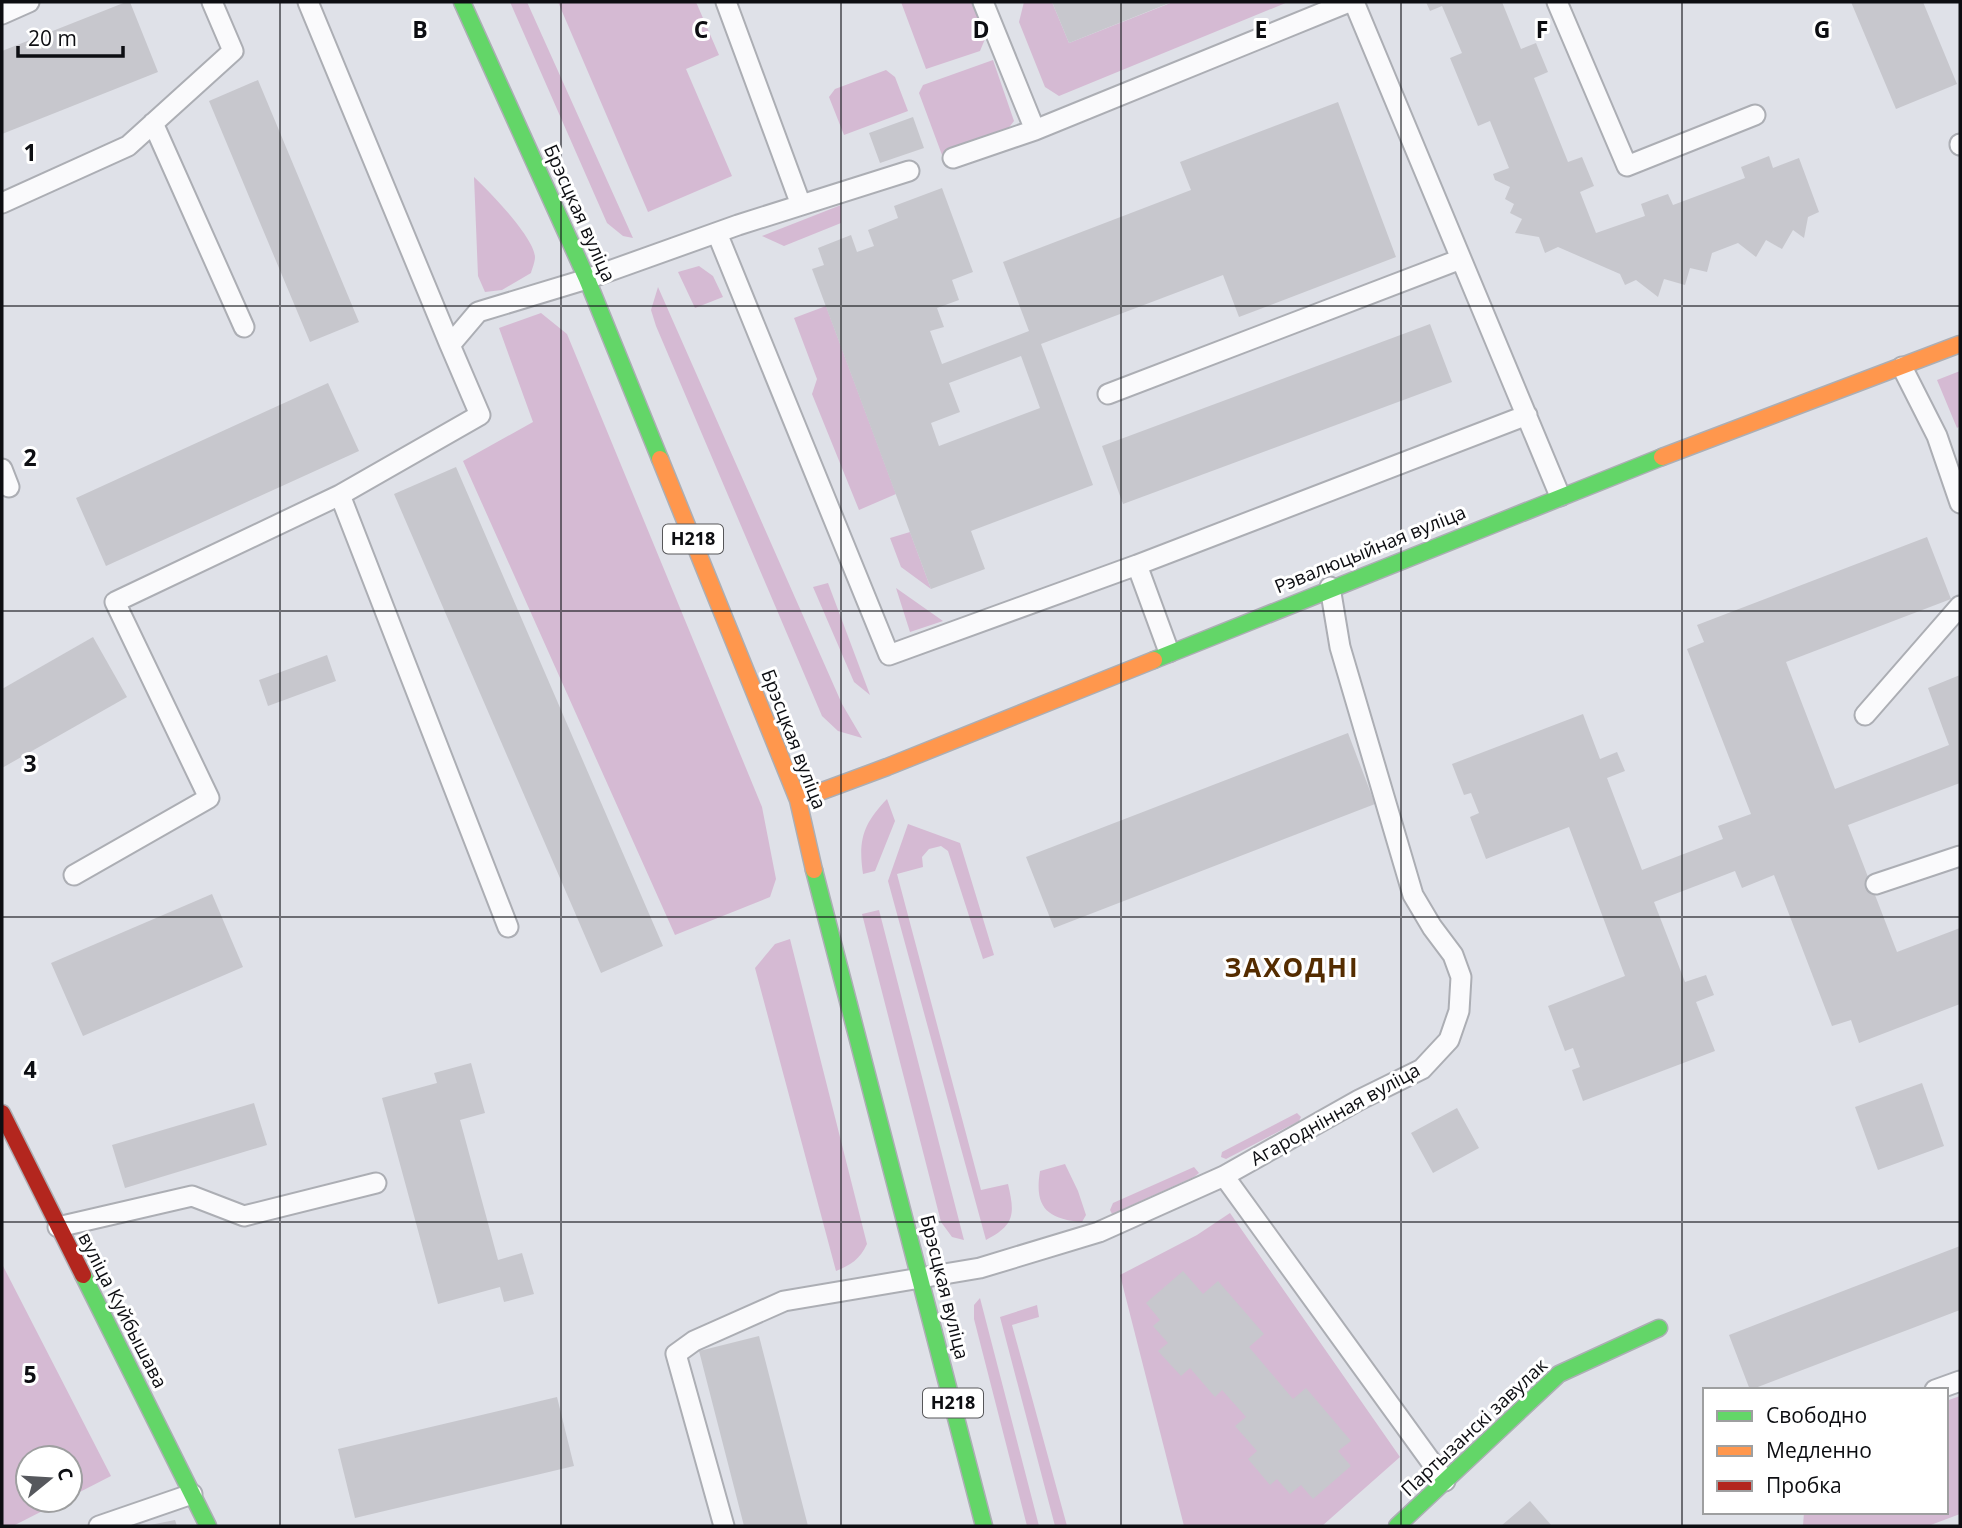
<svg xmlns="http://www.w3.org/2000/svg" width="1962" height="1528" font-family="'Open Sans',sans-serif">
<style>
.green{fill:#d5bad3}
.building{fill:#c7c7cd;fill-rule:evenodd}
.lines{fill:none;stroke-linecap:round;stroke-linejoin:round}
.lane-casing{stroke:#acaeb4;stroke-width:23}
.fast-casing{stroke:#acaeb4;stroke-width:19}
.slow-casing{stroke:#acaeb4;stroke-width:19}
.jam-casing{stroke:#acaeb4;stroke-width:19}
.lane{stroke:#fafafc;stroke-width:19}
.fast{stroke:#63d668;stroke-width:16}
.slow{stroke:#ff974d;stroke-width:16}
.jam{stroke:#b3261e;stroke-width:16}
.grid{fill:none;stroke:#0d0e12;stroke-width:2;stroke-opacity:0.55}
.labels{text-anchor:middle;stroke-width:6;stroke-linejoin:round;paint-order:stroke}
.shield{fill:#fff;stroke:#565659;stroke-width:2}
.shield-label{font-size:18px;font-weight:bold;fill:#0d0e12}
.street-label{font-size:19px;fill:#0d0e12;stroke:#fff}
.district-label{font-size:26px;font-weight:bold;letter-spacing:2px;fill:#542c00;stroke:#fff}
.grid-label{font-size:23px;text-anchor:middle;font-weight:bold;fill:#0d0e12;stroke:#fff;stroke-width:6;stroke-linejoin:round;paint-order:stroke}
</style>
<rect width="100%" height="100%" fill="#dfe1e8"/>
<path class="green" d="M510,2h17l106,236 -10,-2 -16,-13z
M558,2h138l23,53 -33,14 46,107 -84,36z
M901,2h71l13,37 -5,12 -54,18z
M1024,2h28l17,41 104,-41h115l-229,94 -14,-9 -26,-65z
M993,60l21,61 -7,9 -65,25 -23,-62 4,-8z
M886,70l9,7 13,34 -64,24 -15,-38 6,-8z
M474,177c15,14 60,60 61,80 0,5 -3,12 -4,16l-29,17 -17,2 -7,-16z
M841,205v18l-57,23 -22,-10z
M699,266l14,10 10,21 -28,11 -17,-36z
M658,287l184,417 20,34 -24,-7 -16,-15 -166,-390 -5,-16z
M826,306l70,188 -37,16 -47,-116 5,-15 -23,-61z
M541,313l26,21 195,473 14,72 -6,18 -95,38 -212,-474 70,-39 -34,-94z
M1960,371v55l-3,2 -20,-48z
M910,532l21,57 -30,-22 -11,-29z
M828,583l42,112 -16,-13 -41,-95z
M896,588l47,33 -33,11z
M887,799l8,22 -20,50 -12,3c-5,-34 0,-50 24,-75z
M908,824l52,19 34,112 -11,4 -35,-108 -7,-5 -12,3 -7,8 1,10 -26,7 84,316 27,-6c7,30 7,41 -22,56l-98,-359z
M879,910l85,330 -12,-3 -11,-15 -79,-308z
M790,939l77,305c-7,15 -16,21 -31,27l-81,-303 20,-24z
M1297,1113l4,4 -2,4 -73,38 -5,-2 1,-5z
M1065,1164l13,27 8,24 -4,7c-35,-3 -48,-15 -42,-51z
M1194,1167l5,6 -5,4 -82,37 -2,-4 3,-7z
M1230,1213l170,244 -78,69h-138l-64,-251 77,-40z
M2,1264l109,212 -41,21v-39h-42v42h36l-51,26h-11z
M980,1298l59,228h-12l-53,-207v-14z
M1037,1305l2,12 -27,8 55,201h-12l-55,-209z
M1960,1396v118l-32,12h-125l1,-14h142v-111z"/>
<path class="building" d="M126,2h4l28,70 -156,62v-83z
M1052,2h120l-103,41z
M1426,2h76l19,47 15,-6 12,29 -14,6 34,84 14,-5 12,29 -14,6 16,41 49,-17 -4,-12 13,-5 14,-5 5,11 72,-27 -4,-11 28,-11 4,12 26,-10 20,54 -11,5 -4,21 -11,-8 -11,19 -16,-9 -10,17 -18,-14 -26,10 -5,19 -17,-4 -5,17 -21,-6 -6,18 -22,-17 -11,5 -5,-11 -62,-27 -13,6 -6,-16 -24,-4 7,-14 -12,-6 4,-9 -9,-5 5,-12 -15,-7 -2,-6 16,-6 -19,-47 -12,5 -28,-68 12,-5 -20,-47 -12,5z
M1851,2h72l34,82 -61,25z
M258,80l101,242 -49,20 -101,-241z
M1338,102l58,155 -157,60 -16,-42 -182,69 52,141 -122,46 14,38 -54,20 -119,-320 12,-4 -6,-17 33,-13 6,17 17,-6 -6,-16 30,-12 -4,-12 48,-18 31,84 -21,8 7,20 -22,8 7,19 -14,4 12,33 87,-33 -26,-69 188,-72 -11,-28zM1021,356l19,52 -101,38 -8,-23 29,-11 -11,-29z
M913,117l11,31 -44,15 -11,-30z
M1430,324l22,58 -329,122 -21,-58z
M328,383l31,68 -253,115 -30,-68z
M456,467l207,479 -62,27 -207,-479z
M1927,537l24,62 -165,63 49,127 114,-44 -21,-57 32,-13v108l-112,42 49,127 63,-24v76l-101,39 -8,-23 -19,6 -58,-151 -32,13 -7,-17 -81,31 31,80 21,-7 8,20 -18,7 19,49 -132,50 -11,-31 8,-3 -7,-19 -8,3 -17,-45 77,-30 -56,-149 -83,32 -16,-42 9,-4 -8,-20 -7,2 -12,-31 131,-50 17,45 17,-7 8,19 -18,7 35,92 81,-31 -5,-13 33,-12 -64,-165 17,-7 -7,-17z
M93,637l34,60 -125,71v-79z
M327,655l9,26 -68,25 -9,-26z
M1348,733l27,71 -321,124 -28,-71z
M212,894l31,73 -160,69 -32,-73z
M471,1063l14,50 -25,7 38,140 24,-7 12,41 -30,8 -4,-15 -62,17 -56,-206 55,-15 -3,-10z
M1922,1083l22,63 -66,24 -23,-63z
M254,1103l13,42 -142,43 -13,-43z
M1457,1108l22,40 -46,25 -22,-40z
M1960,1246v64l-210,80 -21,-55z
M1183,1271l20,23 15,-13 46,53 -15,13 44,52 13,-11 45,53 -13,10 13,15 -38,33 -12,-14 -11,9 -13,-15 -7,6 -22,-26 9,-8 -22,-25 11,-9 -24,-27 -7,7 -25,-29 -9,8 -23,-25 10,-8 -15,-17 7,-6 -14,-17z
M759,1336l49,190h-64l-45,-175z
M557,1397l17,69 -219,52 -17,-69z
M1530,1501l22,25h-51z
M175,1520l2,6h-27v-1z"/>
<g class="lines">
<defs>
<path id="lane" d="M308,2l142,343
M726,2l75,203
M983,2l52,128
M1354,2l206,494
M1557,2l70,164 128,-51
M2,14l27,-12
M153,123l91,204
M1960,144v1
M953,158l82,-28 314,-128
M2,203l126,-57 105,-95 -21,-49
M717,233l172,422 248,-90 32,87
M1902,367l35,69 23,67
M1108,394l353,-135
M2,469l7,18
M1137,565l390,-150
M1865,715l95,-109
M74,875l135,-77 -94,-196 225,-107
M1876,884l84,-28
M508,927l-168,-432 140,-80 -30,-70 28,-33 109,-33 151,-54 171,-54
M1224,1176l221,305
M58,1227l134,-31 52,20 132,-33
M1935,1390l25,-9
M99,1526l93,-32
M724,1526l-48,-172 18,-13 90,-40 196,-33 119,-36 125,-56 135,-76 63,-31 27,-29 10,-29 2,-34 -8,-22 -21,-28 -19,-32 -73,-248 -10,-60"/>
<path id="fast" d="M462,2l125,277 73,180
M1154,660l508,-203
M814,870l170,656
M83,1275l125,251
M1397,1526l162,-152 100,-46"/>
<path id="slow" d="M1662,457l298,-113
M660,459l138,341 16,70
M798,800l89,-33 267,-107"/>
<path id="jam" d="M2,1113l81,162"/>
</defs>
<use href="#lane" class="lane-casing"/>
<use href="#fast" class="fast-casing"/>
<use href="#slow" class="slow-casing"/>
<use href="#jam" class="jam-casing"/>
<use href="#lane" class="lane"/>
<use href="#fast" class="fast"/>
<use href="#slow" class="slow"/>
<use href="#jam" class="jam"/>
</g>
<path class="grid" d="M280,2v1524M561,2v1524M841,2v1524M1121,2v1524M1401,2v1524M1682,2v1524M2,306h1958M2,611h1958M2,917h1958M2,1222h1958"/>
<g class="labels">
<g class="shield">
<rect x="663" y="524.5" width="60" height="29" rx="5"/>
<rect x="923" y="1388.5" width="60" height="29" rx="5"/>
</g>
<g class="shield-label">
<text x="693" y="545">Н218</text>
<text x="953" y="1409">Н218</text>
</g>
<g class="street-label">
<text transform="translate(580 213) rotate(66)" y="7">Брэсцкая вуліца</text>
<text transform="translate(1370 549) rotate(-22)" y="7">Рэвалюцыйная вуліца</text>
<text transform="translate(794 739) rotate(69)" y="7">Брэсцкая вуліца</text>
<text transform="translate(1335 1114) rotate(-29)" y="7">Агароднінная вуліца</text>
<text transform="translate(945 1287) rotate(76)" y="7">Брэсцкая вуліца</text>
<text transform="translate(123 1310) rotate(63)" y="7">вуліца Куйбышава</text>
<text transform="translate(1474 1427) rotate(-43)" y="7">Партызанскі завулак</text>
</g>
<g class="district-label">
<text x="1292" y="977">ЗАХОДНІ</text>
</g>
</g>
<g class="grid-label">
<text x="420" y="38">B</text>
<text x="701" y="38">C</text>
<text x="981" y="38">D</text>
<text x="1261" y="38">E</text>
<text x="1542" y="38">F</text>
<text x="1822" y="38">G</text>
<text x="30" y="161">1</text>
<text x="30" y="466">2</text>
<text x="30" y="772">3</text>
<text x="30" y="1078">4</text>
<text x="30" y="1383">5</text>
</g>
<rect width="1962" height="1528" fill="none" stroke="#0d0e12" stroke-width="7"/>
<rect x="1703" y="1388" width="245" height="126" fill="#ffffff" stroke="#9e9fa0" stroke-width="2"/>
<rect x="1717" y="1411" width="35" height="10" fill="#63d668" stroke="#9e9fa0" stroke-width="2"/>
<text x="1766" y="1423" font-size="21" fill="#0d0e12">Свободно</text>
<rect x="1717" y="1446" width="35" height="10" fill="#ff974d" stroke="#9e9fa0" stroke-width="2"/>
<text x="1766" y="1458" font-size="21" fill="#0d0e12">Медленно</text>
<rect x="1717" y="1481" width="35" height="10" fill="#b3261e" stroke="#9e9fa0" stroke-width="2"/>
<text x="1766" y="1493" font-size="21" fill="#0d0e12">Пробка</text>
<g transform="translate(49 1479) rotate(72)"><circle r="33" fill="#ffffff" stroke="#9e9fa0" stroke-width="2"/>
<path d="M0-5L12 26L0 18L-12 26Z" fill="#56585d"/>
<text y="-10" font-size="19" font-weight="bold" text-anchor="middle" fill="#0d0e12">С</text>
</g>
<path d="M18 46v10h105v-10" fill="none" stroke="#0d0e12" stroke-width="3.5"/>
<text x="28" y="46" font-size="21" fill="#0d0e12" stroke="#ffffff" stroke-width="5" paint-order="stroke">20 m</text>
</svg>
